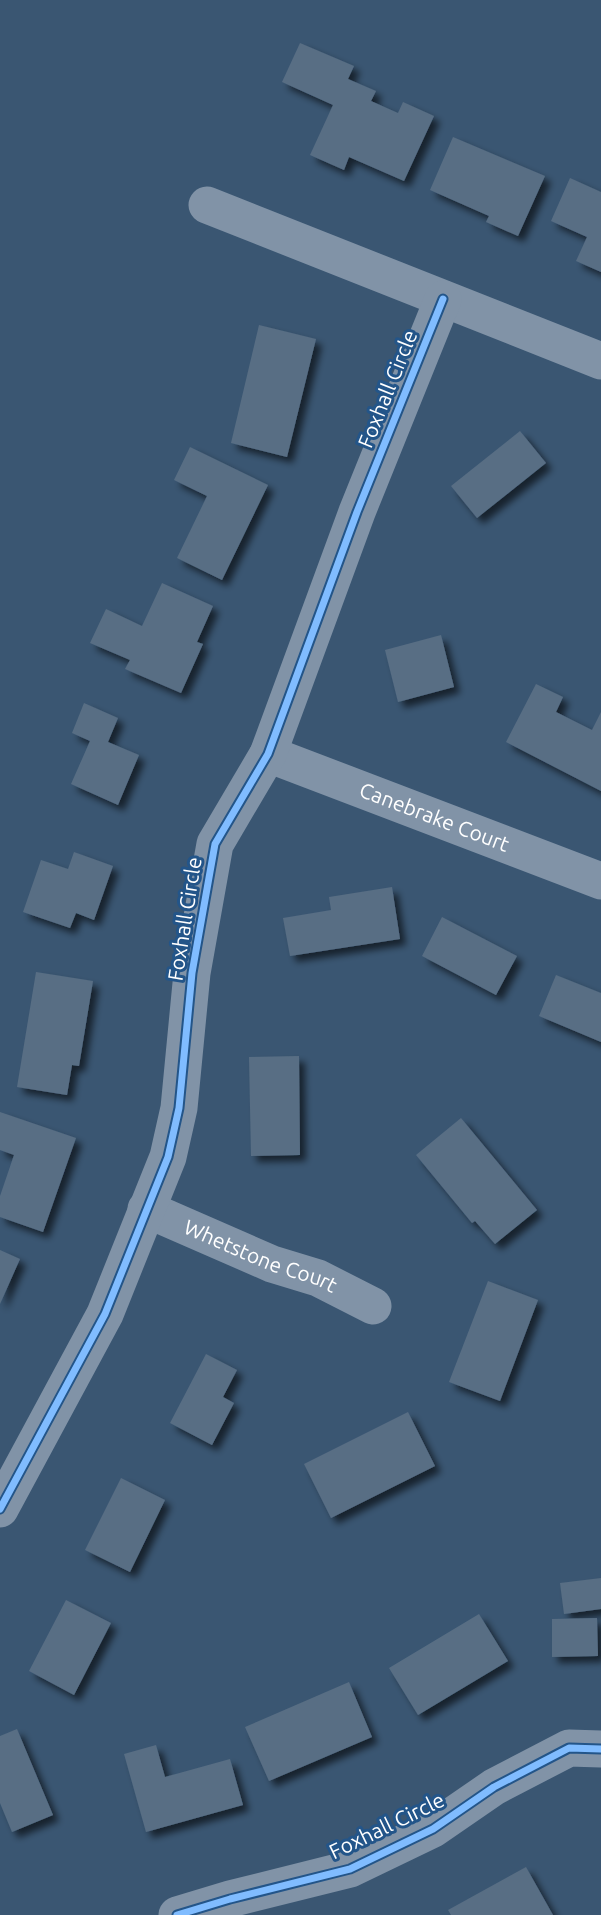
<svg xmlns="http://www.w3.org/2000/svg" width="601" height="1915" font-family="Ubuntu,sans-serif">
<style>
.building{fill:#586e84;filter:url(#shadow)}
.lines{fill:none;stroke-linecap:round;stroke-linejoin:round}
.street{stroke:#8193a7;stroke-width:37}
.cycleway-casing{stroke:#235589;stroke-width:11}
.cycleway{stroke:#80bcff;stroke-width:7}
.labels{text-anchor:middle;stroke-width:6;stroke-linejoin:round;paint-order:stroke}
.street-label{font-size:21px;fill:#fff;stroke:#235589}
</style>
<defs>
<filter id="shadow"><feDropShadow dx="6" dy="6" stdDeviation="3.5" flood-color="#0009"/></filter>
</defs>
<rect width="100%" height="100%" fill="#3a5672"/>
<path class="building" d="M300,43l54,23 -6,13 28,12 -5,10 27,12 5,-11 31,14 -30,65 -55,-24 -5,13 -34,-15 23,-50 -51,-23z
M453,137l92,39 -27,60 -32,-14 3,-6 -59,-26z
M570,178l31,14v80l-25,-11 11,-24 -36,-16z
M259,325l57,14 -29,118 -56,-14z
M520,431l26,32 -69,55 -26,-32z
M190,447l78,38 -46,95 -45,-22 30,-62 -33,-16z
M162,583l51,23 -16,36 6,2 -22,49 -56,-24 5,-9 -40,-17 16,-34 36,17z
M441,635l13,52 -56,15 -13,-52z
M536,684l27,13 -7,15 36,18 9,-18v79l-95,-49z
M84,703l34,15 -10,24 31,13 -21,50 -47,-21 19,-43 -18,-8z
M74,852l39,14 -19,54 -18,-7 -6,15 -47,-16 18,-52 27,9z
M392,887l8,52 -110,17 -7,-38 48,-8 -2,-13z
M442,917l75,39 -21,39 -74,-39z
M36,972l57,9 -14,85 -7,-1 -5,30 -50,-8z
M556,975l45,18v49l-62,-26z
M299,1056l1,99 -49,1 -2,-99z
M0,1112l76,26 -33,94 -43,-15v-21l14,-41 -14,-5z
M461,1118l76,92 -42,34 -20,-23 -3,2 -56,-68z
M0,1250l20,9 -20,45z
M488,1281l50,19 -38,101 -51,-19z
M206,1354l31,16 -14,27 11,6 -22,42 -42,-22z
M408,1412l27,54 -104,52 -27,-54z
M121,1478l44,22 -35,72 -45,-22z
M601,1578v31l-37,5 -4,-31z
M66,1600l45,23 -37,72 -45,-24z
M479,1614l29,47 -90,54 -29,-47z
M597,1618l1,38 -46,1v-38z
M349,1682l23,55 -103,44 -24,-54z
M17,1729l36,86 -41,17 -12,-29v-67z
M156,1745l9,32 65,-18 13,46 -97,27 -22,-78z
M526,1867l27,48h-102l-3,-5z"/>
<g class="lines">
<g class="street">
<path d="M207,205l394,156"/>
<path id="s1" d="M268,754l333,127"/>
<path id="s2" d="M146,1209l126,55 46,14 55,28"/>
<path d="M0,1509l105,-195 63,-157 11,-49 13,-135 23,-129 53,-90 89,-242 86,-213"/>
<path d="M177,1915l53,-16 120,-30 83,-40 61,-42 75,-39 32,1"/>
</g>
<defs>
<path id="cycleway" d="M0,1509l105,-195 63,-157 11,-49 13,-135 23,-129 53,-90 89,-242 86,-213
M177,1915l53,-16 120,-30 83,-40 61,-42 75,-39 32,1"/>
</defs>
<use href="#cycleway" class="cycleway-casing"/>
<use href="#cycleway" class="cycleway"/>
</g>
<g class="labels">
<g class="street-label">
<text transform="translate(388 389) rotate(-68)" y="7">Foxhall Circle</text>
<text dy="7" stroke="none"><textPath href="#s1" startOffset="178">Canebrake Court</textPath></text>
<text transform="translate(185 919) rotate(-81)" y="7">Foxhall Circle</text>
<text dy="7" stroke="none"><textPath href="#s2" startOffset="124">Whetstone Court</textPath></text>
<text transform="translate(387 1826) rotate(-26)" y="7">Foxhall Circle</text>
</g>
</g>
</svg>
